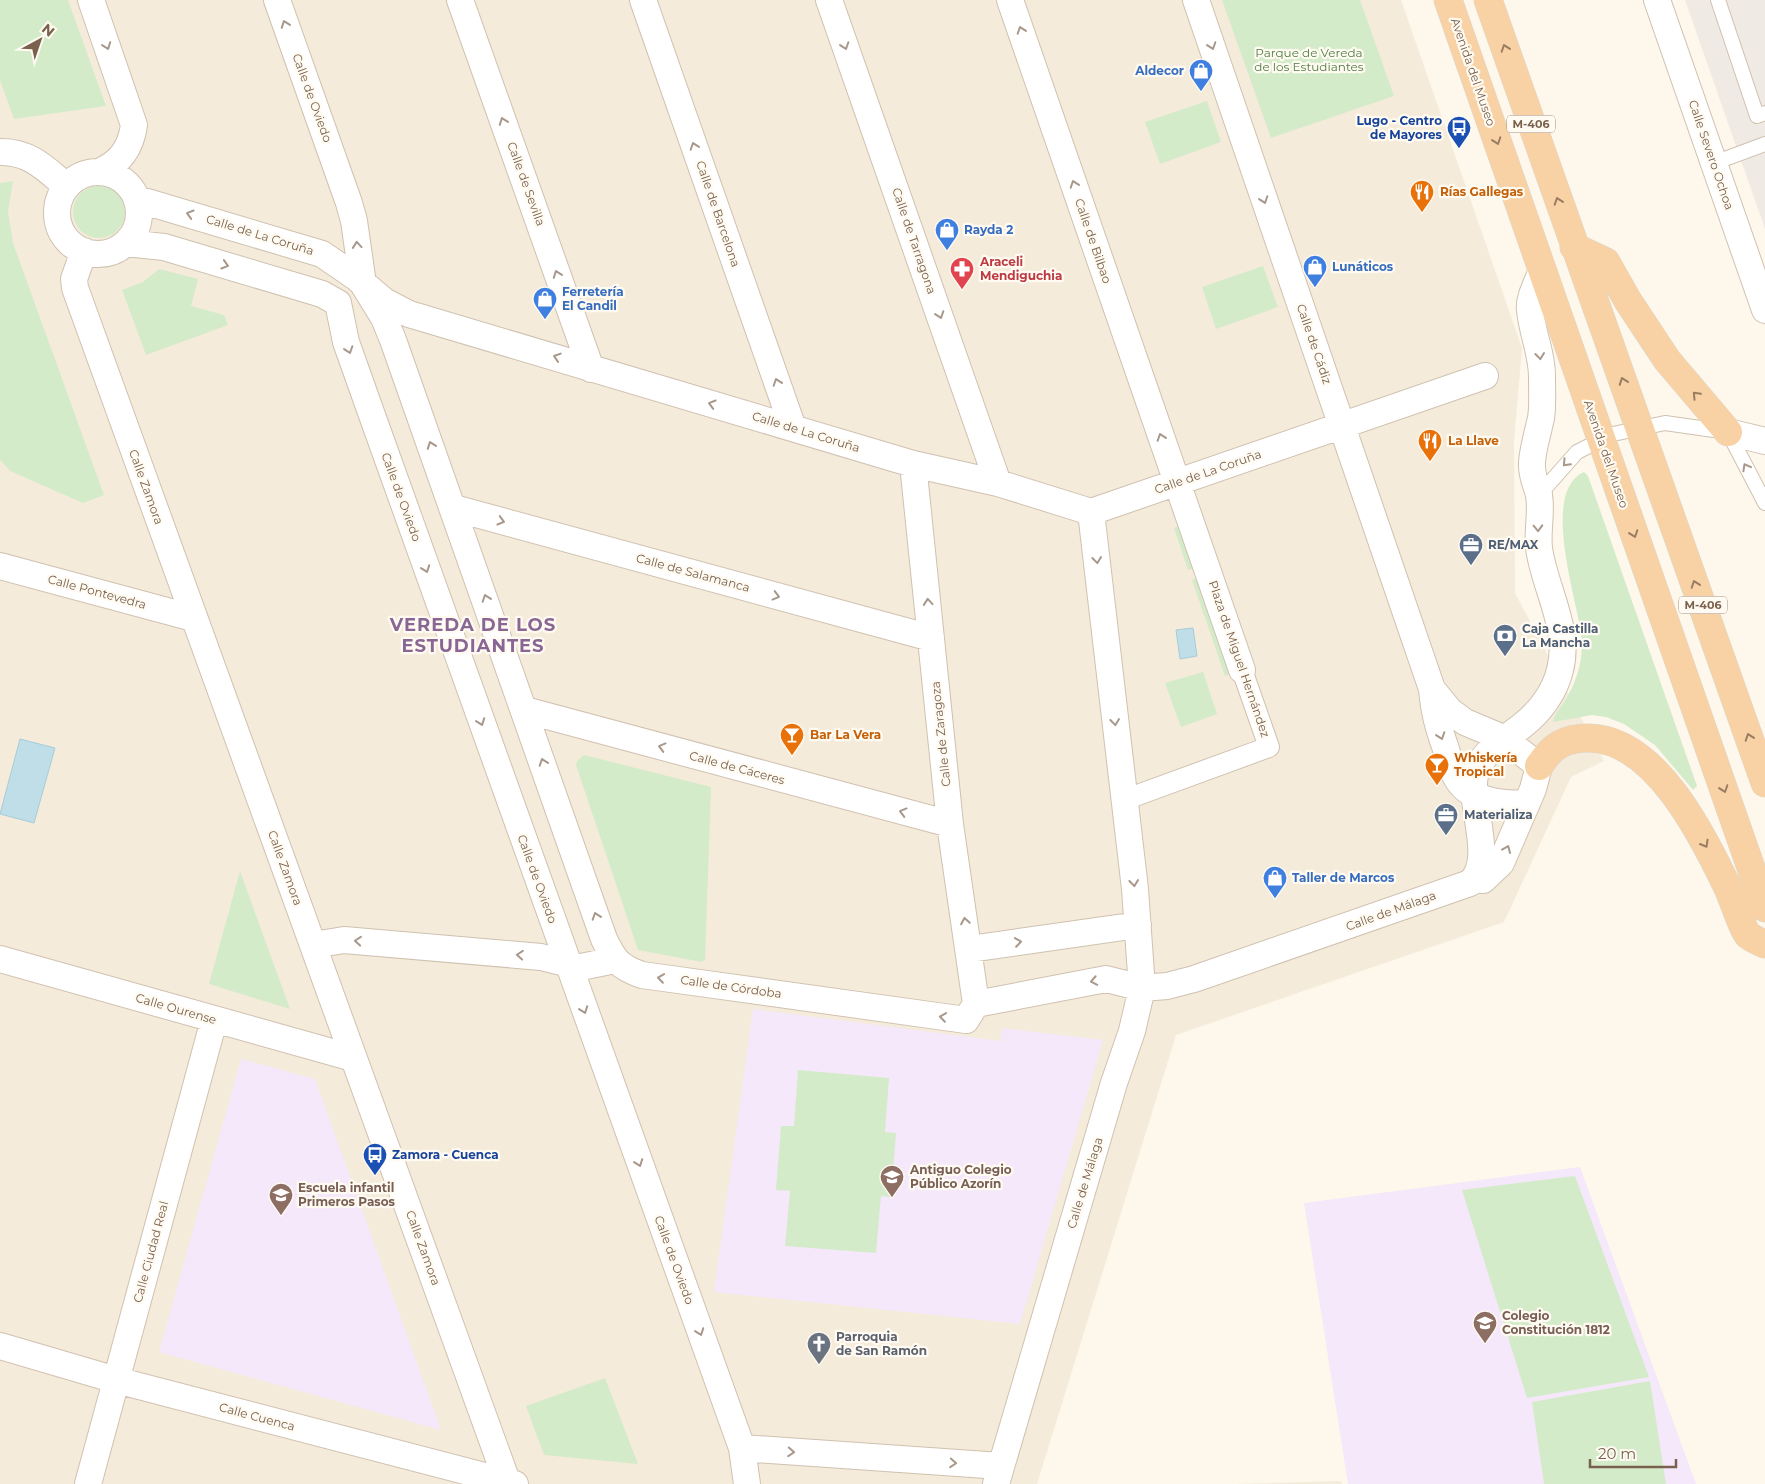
<svg xmlns="http://www.w3.org/2000/svg" width="1765" height="1484" font-family="Montserrat,sans-serif">
<style>
.residential{fill:#f5ebda}
.industrial{fill:#efeae4}
.education{fill:#f5e8fa}
.green{fill:#d4ebc9}
.water{fill:#bfdee7;stroke:#a5ccd9}
.lines{fill:none;stroke-linecap:round;stroke-linejoin:round}
.service-casing{stroke:#d0c1b0;stroke-width:16}
.pedestrian-casing{stroke:#d0c1b0;stroke-width:22}
.minor-casing{stroke:#d0c1b0;stroke-width:28}
.trunk-casing{stroke:#dcd6d1;stroke-width:29}
.service{stroke:#fff;stroke-width:14}
.pedestrian{stroke:#fff;stroke-width:20}
.minor{stroke:#fff;stroke-width:26}
.trunk{stroke:#f8d2a4;stroke-width:28}
.oneway{stroke:#a8988b}
.oneway2{stroke:#997d63}
.labels{text-anchor:middle;stroke-width:4.5;stroke-linejoin:round;paint-order:stroke}
.shield{fill:#fffbf2;stroke:#a18f7e;stroke-width:1}
.shield-label{font-size:11px;font-weight:bold;fill:#79614d}
.park-label{font-size:12px;fill:#507f45;stroke:#fffbf2}
.shop-label{font-size:12px;font-weight:bold;fill:#366cbe;stroke:#fffbf2;text-anchor:start}
.street-label{font-size:12px;fill:#79614d;stroke:#fffbf2}
.transit-label{font-size:12px;font-weight:bold;fill:#164399;stroke:#fffbf2;text-anchor:end}
.food-label{font-size:12px;font-weight:bold;fill:#c56008;stroke:#fffbf2;text-anchor:start}
.health-label{font-size:12px;font-weight:bold;fill:#be3a42;stroke:#fffbf2;text-anchor:start}
.service-label{font-size:12px;font-weight:bold;fill:#4e5e75;stroke:#fffbf2;text-anchor:start}
.education-label{font-size:12px;font-weight:bold;fill:#785e54;stroke:#fffbf2;text-anchor:start}
.worship-label{font-size:12px;font-weight:bold;fill:#5b616d;stroke:#fffbf2;text-anchor:start}
.district-label{font-size:18px;font-weight:bold;letter-spacing:1px;fill:#896694;stroke:#fffbf2}
</style>
<rect width="100%" height="100%" fill="#fdf8eb"/>
<path class="residential" d="M0,0h1401l121,348 -8,93 1,152 89,168 -33,16 -67,145 -328,113 -139,449h-1037z
M1341,1481l1,3h-107z"/>
<path class="industrial" d="M1685,0h80v229z"/>
<path class="education" d="M753,1009l247,32 2,-13 101,12 -83,284 -306,-32z
M241,1059l74,20 126,351 -282,-78z
M1580,1167l116,317h-348l-44,-281z"/>
<path class="green" d="M0,0h68l38,106 -92,13 -14,-39z
M1222,0h138l34,96 -123,42z
M1207,101l14,41 -61,22 -15,-42z
M13,181l-5,30 5,32 91,252 -21,8 -73,-32 -10,-11v-277z
M73 212a26 26 0 1 1 52 0a26 26 0 1 1-52 0Z
M1263,266l15,41 -62,22 -14,-42z
M159,269l39,10 -7,27 33,9 4,10 -82,30 -24,-65 21,-8z
M1584,472l4,4 109,310 -4,4 -38,-45 -31,-21 -18,-7 -14,-2 -39,7c1,-8 9,-16 13,-23 12,-21 18,-41 15,-65 -4,-35 -41,-143 3,-162z
M1184,524l14,43 -10,3 -14,-42z
M1202,576l33,96 -10,4 -33,-96z
M1203,672l14,42 -36,13 -16,-44z
M584,755l127,32 -6,173 -3,2 -64,-12 -62,-185 1,-4z
M240,871l50,138 -81,-25z
M798,1070l91,8 -4,54 11,1 -5,64 -10,-1 -5,57 -91,-7 5,-55 -14,-1 5,-64h13z
M1575,1176l74,201 -122,21 -65,-208z
M605,1378l33,86 -94,-9 -18,-49z
M1650,1381l16,103h-122l-12,-82z"/>
<path class="water" d="M1193,628l4,28 -17,3 -4,-29z
M20,739l35,9 -21,75 -34,-9z"/>
<g class="lines">
<defs>
<path id="service" d="M1718,0l39,116 8,-3
M1714,163l51,-19
M1539,495l38,-43 36,-18 52,-11 63,9 37,71"/>
<path id="pedestrian" d="M1124,800l145,-53 -27,-77"/>
<path id="minor" d="M91,0l43,125c-3,22 -13,37 -33,46
M277,0l72,203 5,18 9,63 21,34 9,22 211,599c10,21 15,28 38,36l324,45 10,-16 130,-25 36,9 25,-2 27,-7 276,-96c27,-24 -4,-83 6,-111 9,-24 29,-32 47,-47 18,-14 32,-34 37,-55 11,-41 -16,-83 -21,-122 -2,-17 3,-36 0,-53 -3,-12 -8,-19 -7,-33 1,-14 6,-30 9,-44 2,-12 1,-26 1,-38 1,-24 -10,-47 -12,-70 -2,-11 8,-29 12,-40
M460,0l131,369
M643,0l150,428
M829,0l169,483
M1010,0l232,670
M1196,0l236,689c2,23 6,38 14,60 2,9 5,18 9,26 12,26 47,30 72,28
M1657,0l108,310
M0,152c29,-1 46,17 66,34
M57 213a41 41 0 1 1 82 0a41 41 0 1 1-82 0Z
M137,199l185,55 35,24 27,23 25,13 504,150 85,19 93,29 394,-136
M126,243l38,4 158,47 16,9
M84,251l-10,28 1,9 433,1196
M338,303l8,39 22,62 374,1044 5,36
M1728,432l37,9
M913,464l37,360 26,180
M454,508l477,130
M0,566l193,52
M1432,689l18,22 15,11 38,16 36,28 -6,23 -32,74 -18,17 -9,-1
M525,710l425,114
M313,945l31,-5 197,17 40,10 34,-7
M970,949l168,-24
M0,959l353,99
M0,1346l116,34 399,104
M742,1448l259,18
M88,1484l126,-464
M996,1484l118,-401 18,-52 10,-43 -7,-99 -44,-377"/>
<path id="trunk" d="M1448,0l317,908
M1488,0l277,783
M1574,247l32,15 22,39 39,59 61,72
M1539,766c13,-20 25,-28 50,-28 66,1 113,96 138,148 5,10 16,44 21,49 5,4 12,7 17,9"/>
</defs>
<use href="#service" class="service-casing"/>
<use href="#pedestrian" class="pedestrian-casing"/>
<use href="#minor" class="minor-casing"/>
<use href="#trunk" class="trunk-casing"/>
<use href="#service" class="service"/>
<use href="#pedestrian" class="pedestrian"/>
<use href="#minor" class="minor"/>
<use href="#trunk" class="trunk"/>
</g>
<defs><path id="oneway-chevron" d="M-2-3.5L2.5 0L-2 3.5" fill="none" stroke-width="1.6" stroke-linecap="round" stroke-linejoin="round" transform="scale(1.25)"/></defs>
<g class="oneway">
<use href="#oneway-chevron" transform="translate(285 24) rotate(-110)"/>
<use href="#oneway-chevron" transform="translate(1021 30) rotate(-109)"/>
<use href="#oneway-chevron" transform="translate(107 46) rotate(70)"/>
<use href="#oneway-chevron" transform="translate(845 46) rotate(71)"/>
<use href="#oneway-chevron" transform="translate(1212 46) rotate(71)"/>
<use href="#oneway-chevron" transform="translate(503 121) rotate(-110)"/>
<use href="#oneway-chevron" transform="translate(694 146) rotate(-109)"/>
<use href="#oneway-chevron" transform="translate(1074 184) rotate(-109)"/>
<use href="#oneway-chevron" transform="translate(1264 200) rotate(71)"/>
<use href="#oneway-chevron" transform="translate(190 214) rotate(-164)"/>
<use href="#oneway-chevron" transform="translate(357 245) rotate(-95)"/>
<use href="#oneway-chevron" transform="translate(225 265) rotate(17)"/>
<use href="#oneway-chevron" transform="translate(557 274) rotate(-110)"/>
<use href="#oneway-chevron" transform="translate(940 315) rotate(71)"/>
<use href="#oneway-chevron" transform="translate(349 350) rotate(71)"/>
<use href="#oneway-chevron" transform="translate(1540 356) rotate(83)"/>
<use href="#oneway-chevron" transform="translate(557 357) rotate(-162)"/>
<use href="#oneway-chevron" transform="translate(777 382) rotate(-109)"/>
<use href="#oneway-chevron" transform="translate(712 404) rotate(-164)"/>
<use href="#oneway-chevron" transform="translate(1161 437) rotate(-109)"/>
<use href="#oneway-chevron" transform="translate(431 445) rotate(-110)"/>
<use href="#oneway-chevron" transform="translate(1566 463) rotate(133)"/>
<use href="#oneway-chevron" transform="translate(1746 467) rotate(-119)"/>
<use href="#oneway-chevron" transform="translate(501 521) rotate(16)"/>
<use href="#oneway-chevron" transform="translate(1538 528) rotate(88)"/>
<use href="#oneway-chevron" transform="translate(1097 560) rotate(83)"/>
<use href="#oneway-chevron" transform="translate(426 569) rotate(70)"/>
<use href="#oneway-chevron" transform="translate(776 596) rotate(15)"/>
<use href="#oneway-chevron" transform="translate(486 598) rotate(-109)"/>
<use href="#oneway-chevron" transform="translate(928 602) rotate(-95)"/>
<use href="#oneway-chevron" transform="translate(481 722) rotate(70)"/>
<use href="#oneway-chevron" transform="translate(1115 722) rotate(83)"/>
<use href="#oneway-chevron" transform="translate(1441 736) rotate(71)"/>
<use href="#oneway-chevron" transform="translate(662 747) rotate(-165)"/>
<use href="#oneway-chevron" transform="translate(543 762) rotate(-109)"/>
<use href="#oneway-chevron" transform="translate(903 812) rotate(-165)"/>
<use href="#oneway-chevron" transform="translate(1507 849) rotate(-67)"/>
<use href="#oneway-chevron" transform="translate(1134 883) rotate(83)"/>
<use href="#oneway-chevron" transform="translate(596 916) rotate(-109)"/>
<use href="#oneway-chevron" transform="translate(965 921) rotate(-99)"/>
<use href="#oneway-chevron" transform="translate(358 941) rotate(-175)"/>
<use href="#oneway-chevron" transform="translate(1018 942) rotate(-8)"/>
<use href="#oneway-chevron" transform="translate(520 955) rotate(-175)"/>
<use href="#oneway-chevron" transform="translate(661 978) rotate(-172)"/>
<use href="#oneway-chevron" transform="translate(1094 981) rotate(169)"/>
<use href="#oneway-chevron" transform="translate(584 1010) rotate(70)"/>
<use href="#oneway-chevron" transform="translate(943 1017) rotate(-172)"/>
<use href="#oneway-chevron" transform="translate(639 1163) rotate(70)"/>
<use href="#oneway-chevron" transform="translate(700 1332) rotate(70)"/>
<use href="#oneway-chevron" transform="translate(791 1452) rotate(4)"/>
<use href="#oneway-chevron" transform="translate(953 1463) rotate(4)"/>
</g>
<g class="oneway2">
<use href="#oneway-chevron" transform="translate(1505 48) rotate(-109)"/>
<use href="#oneway-chevron" transform="translate(1497 141) rotate(71)"/>
<use href="#oneway-chevron" transform="translate(1558 201) rotate(-109)"/>
<use href="#oneway-chevron" transform="translate(1623 381) rotate(-110)"/>
<use href="#oneway-chevron" transform="translate(1696 395) rotate(-133)"/>
<use href="#oneway-chevron" transform="translate(1634 534) rotate(71)"/>
<use href="#oneway-chevron" transform="translate(1695 584) rotate(-109)"/>
<use href="#oneway-chevron" transform="translate(1749 737) rotate(-109)"/>
<use href="#oneway-chevron" transform="translate(1724 789) rotate(71)"/>
<use href="#oneway-chevron" transform="translate(1705 844) rotate(60)"/>
</g>
<defs>
<symbol id="shop-pin" viewBox="-11 -11 22 30"><path d="M0 17L-7.5 6A9.5 9.5 0 1 1 7.5 6Z" fill="#3f7fe0" stroke="#fffbf2"/><path d="M-5-2.5h2.3a2.7 3.5 0 0 1 5.4 0H5L5.5 6h-11ZM-1.5-2.5h3a1.5 2.3 0 0 0-3 0Z" fill="#fff"/></symbol>
<symbol id="bus-pin" viewBox="-11 -11 22 30"><path d="M0 17L-7.5 6A9.5 9.5 0 1 1 7.5 6Z" fill="#1a4fb4" stroke="#fffbf2"/><path d="M-5-6H5V4H4V6H2V4H-2V6H-4V4H-5ZM-3.5-4V0h7V-4ZM-3.5 1.2v1.5H-2V1.2ZM2 1.2v1.5H3.5V1.2Z" fill="#fff"/></symbol>
<symbol id="restaurant-pin" viewBox="-11 -11 22 30"><path d="M0 17L-7.5 6A9.5 9.5 0 1 1 7.5 6Z" fill="#e8710a" stroke="#fffbf2"/><path d="M-5-6h1v4h1v-4h1v4h1v-4h1v5L-1.5 .5V6h-2V.5L-5-1ZM5-6V6H3V1.5H1.5Q1.5-4 5-6Z" fill="#fff"/></symbol>
<symbol id="pharmacy-pin" viewBox="-11 -11 22 30"><path d="M0 17L-7.5 6A9.5 9.5 0 1 1 7.5 6Z" fill="#e0444e" stroke="#fffbf2"/><path d="M-2-6h4v4h4v4h-4v4h-4v-4h-4v-4h4Z" fill="#fff"/></symbol>
<symbol id="office-pin" viewBox="-11 -11 22 30"><path d="M0 17L-7.5 6A9.5 9.5 0 1 1 7.5 6Z" fill="#5c6f8a" stroke="#fffbf2"/><path d="M-6-3h4V-5.5h4V-3h4V5H-6ZM-1-4.5V-3h2v-1.5ZM-6 0V1H6V0Z" fill="#fff"/></symbol>
<symbol id="bank-pin" viewBox="-11 -11 22 30"><path d="M0 17L-7.5 6A9.5 9.5 0 1 1 7.5 6Z" fill="#5c6f8a" stroke="#fffbf2"/><path d="M-6-4H6V4H-6ZM0-2.3a2.3 2.3 0 1 0 0 4.6a2.3 2.3 0 1 0 0-4.6Z" fill="#fff"/></symbol>
<symbol id="bar-pin" viewBox="-11 -11 22 30"><path d="M0 17L-7.5 6A9.5 9.5 0 1 1 7.5 6Z" fill="#e8710a" stroke="#fffbf2"/><path d="M-6-5H6L.8 .8V4.5H3.5V6h-7V4.5H-.8V.8Z" fill="#fff"/></symbol>
<symbol id="school-pin" viewBox="-11 -11 22 30"><path d="M0 17L-7.5 6A9.5 9.5 0 1 1 7.5 6Z" fill="#8d6e63" stroke="#fffbf2"/><path d="M0-5L7-2L0 1L-7-2ZM-4 1L0 2.5L4 1V4Q0 6-4 4Z" fill="#fff"/></symbol>
<symbol id="church-pin" viewBox="-11 -11 22 30"><path d="M0 17L-7.5 6A9.5 9.5 0 1 1 7.5 6Z" fill="#6b7280" stroke="#fffbf2"/><path d="M-1.2-6h2.4v3.5h3.3v2.4h-3.3V6h-2.4V-.1h-3.3v-2.4h3.3Z" fill="#fff"/></symbol>
</defs>
<g fill-rule="evenodd">
<use href="#shop-pin" x="1187" y="57" width="28" height="38"/>
<use href="#bus-pin" x="1445" y="114" width="28" height="38"/>
<use href="#restaurant-pin" x="1408" y="178" width="28" height="38"/>
<use href="#shop-pin" x="933" y="216" width="28" height="38"/>
<use href="#shop-pin" x="1301" y="253" width="28" height="38"/>
<use href="#pharmacy-pin" x="948" y="255" width="28" height="38"/>
<use href="#shop-pin" x="531" y="285" width="28" height="38"/>
<use href="#restaurant-pin" x="1416" y="427" width="28" height="38"/>
<use href="#office-pin" x="1457" y="531" width="28" height="38"/>
<use href="#bank-pin" x="1491" y="622" width="28" height="38"/>
<use href="#bar-pin" x="778" y="721" width="28" height="38"/>
<use href="#bar-pin" x="1423" y="751" width="28" height="38"/>
<use href="#office-pin" x="1432" y="801" width="28" height="38"/>
<use href="#shop-pin" x="1261" y="864" width="28" height="38"/>
<use href="#bus-pin" x="361" y="1141" width="28" height="38"/>
<use href="#school-pin" x="878" y="1163" width="28" height="38"/>
<use href="#school-pin" x="267" y="1181" width="28" height="38"/>
<use href="#school-pin" x="1471" y="1309" width="28" height="38"/>
<use href="#church-pin" x="805" y="1330" width="28" height="38"/>
</g>
<g class="labels">
<g class="shield">
<rect x="1507" y="115.5" width="48" height="17" rx="4"/>
<rect x="1679" y="596.5" width="48" height="17" rx="4"/>
</g>
<g class="shield-label">
<text x="1531" y="128">M-406</text>
<text x="1703" y="609">M-406</text>
</g>
<g class="park-label">
<text x="1309" y="57">Parque de Vereda<tspan x="1309" dy="14">de los Estudiantes</tspan></text>
</g>
<g class="shop-label">
<text x="1184" y="75" text-anchor="end">Aldecor</text>
<text x="964" y="234">Rayda 2</text>
<text x="1332" y="271">Lunáticos</text>
<text x="562" y="296">Ferretería<tspan x="562" dy="14">El Candil</tspan></text>
<text x="1292" y="882">Taller de Marcos</text>
</g>
<g class="street-label">
<text transform="translate(1473 72) rotate(71)" y="4">Avenida del Museo</text>
<text transform="translate(312 98) rotate(70)" y="4">Calle de Oviedo</text>
<text transform="translate(1711 155) rotate(71)" y="4">Calle Severo Ochoa</text>
<text transform="translate(526 184) rotate(70)" y="4">Calle de Sevilla</text>
<text transform="translate(718 214) rotate(71)" y="4">Calle de Barcelona</text>
<text transform="translate(260 235) rotate(17)" y="4">Calle de La Coruña</text>
<text transform="translate(914 241) rotate(71)" y="4">Calle de Tarragona</text>
<text transform="translate(1093 241) rotate(71)" y="4">Calle de Bilbao</text>
<text transform="translate(1314 344) rotate(71)" y="4">Calle de Cádiz</text>
<text transform="translate(806 432) rotate(17)" y="4">Calle de La Coruña</text>
<text transform="translate(1606 454) rotate(71)" y="4">Avenida del Museo</text>
<text transform="translate(1208 472) rotate(-19)" y="4">Calle de La Coruña</text>
<text transform="translate(146 487) rotate(70)" y="4">Calle Zamora</text>
<text transform="translate(401 497) rotate(70)" y="4">Calle de Oviedo</text>
<text transform="translate(693 573) rotate(15)" y="4">Calle de Salamanca</text>
<text transform="translate(97 592) rotate(15)" y="4">Calle Pontevedra</text>
<text transform="translate(1239 659) rotate(71)" y="4">Plaza de Miguel Hernández</text>
<text transform="translate(941 734) rotate(-96)" y="4">Calle de Zaragoza</text>
<text transform="translate(737 768) rotate(15)" y="4">Calle de Cáceres</text>
<text transform="translate(285 868) rotate(70)" y="4">Calle Zamora</text>
<text transform="translate(537 879) rotate(70)" y="4">Calle de Oviedo</text>
<text transform="translate(1391 911) rotate(-20)" y="4">Calle de Málaga</text>
<text transform="translate(731 987) rotate(8)" y="4">Calle de Córdoba</text>
<text transform="translate(176 1009) rotate(16)" y="4">Calle Ourense</text>
<text transform="translate(1085 1183) rotate(-73)" y="4">Calle de Málaga</text>
<text transform="translate(423 1248) rotate(70)" y="4">Calle Zamora</text>
<text transform="translate(151 1252) rotate(-75)" y="4">Calle Ciudad Real</text>
<text transform="translate(674 1260) rotate(70)" y="4">Calle de Oviedo</text>
<text transform="translate(257 1417) rotate(15)" y="4">Calle Cuenca</text>
</g>
<g class="transit-label">
<text x="1442" y="125">Lugo - Centro<tspan x="1442" dy="14">de Mayores</tspan></text>
<text x="392" y="1159" text-anchor="start">Zamora - Cuenca</text>
</g>
<g class="food-label">
<text x="1440" y="196">Rías Gallegas</text>
<text x="1448" y="445">La Llave</text>
<text x="810" y="739">Bar La Vera</text>
<text x="1454" y="762">Whiskería<tspan x="1454" dy="14">Tropical</tspan></text>
</g>
<g class="health-label">
<text x="980" y="266">Araceli<tspan x="980" dy="14">Mendiguchia</tspan></text>
</g>
<g class="service-label">
<text x="1488" y="549">RE/MAX</text>
<text x="1522" y="633">Caja Castilla<tspan x="1522" dy="14">La Mancha</tspan></text>
<text x="1464" y="819">Materializa</text>
</g>
<g class="education-label">
<text x="910" y="1174">Antiguo Colegio<tspan x="910" dy="14">Público Azorín</tspan></text>
<text x="298" y="1192">Escuela infantil<tspan x="298" dy="14">Primeros Pasos</tspan></text>
<text x="1502" y="1320">Colegio<tspan x="1502" dy="14">Constitución 1812</tspan></text>
</g>
<g class="worship-label">
<text x="836" y="1341">Parroquia<tspan x="836" dy="14">de San Ramón</tspan></text>
</g>
<g class="district-label">
<text x="473" y="631">VEREDA DE LOS<tspan x="473" dy="21">ESTUDIANTES</tspan></text>
</g>
</g>
<g transform="translate(40 40) rotate(40)" stroke="#fffbf2" stroke-width="4" paint-order="stroke">
<path d="M0-4L9 19L0 12L-9 19Z" fill="#79614d"/>
<text y="-8" font-size="14" font-weight="bold" text-anchor="middle" fill="#79614d">N</text>
</g>
<path d="M1590 1459v8h86v-8" fill="none" stroke="#79614d" stroke-width="2.5"/>
<text x="1598" y="1459" font-size="15" fill="#79614d" stroke="#fffbf2" stroke-width="4" paint-order="stroke">20 m</text>
</svg>
